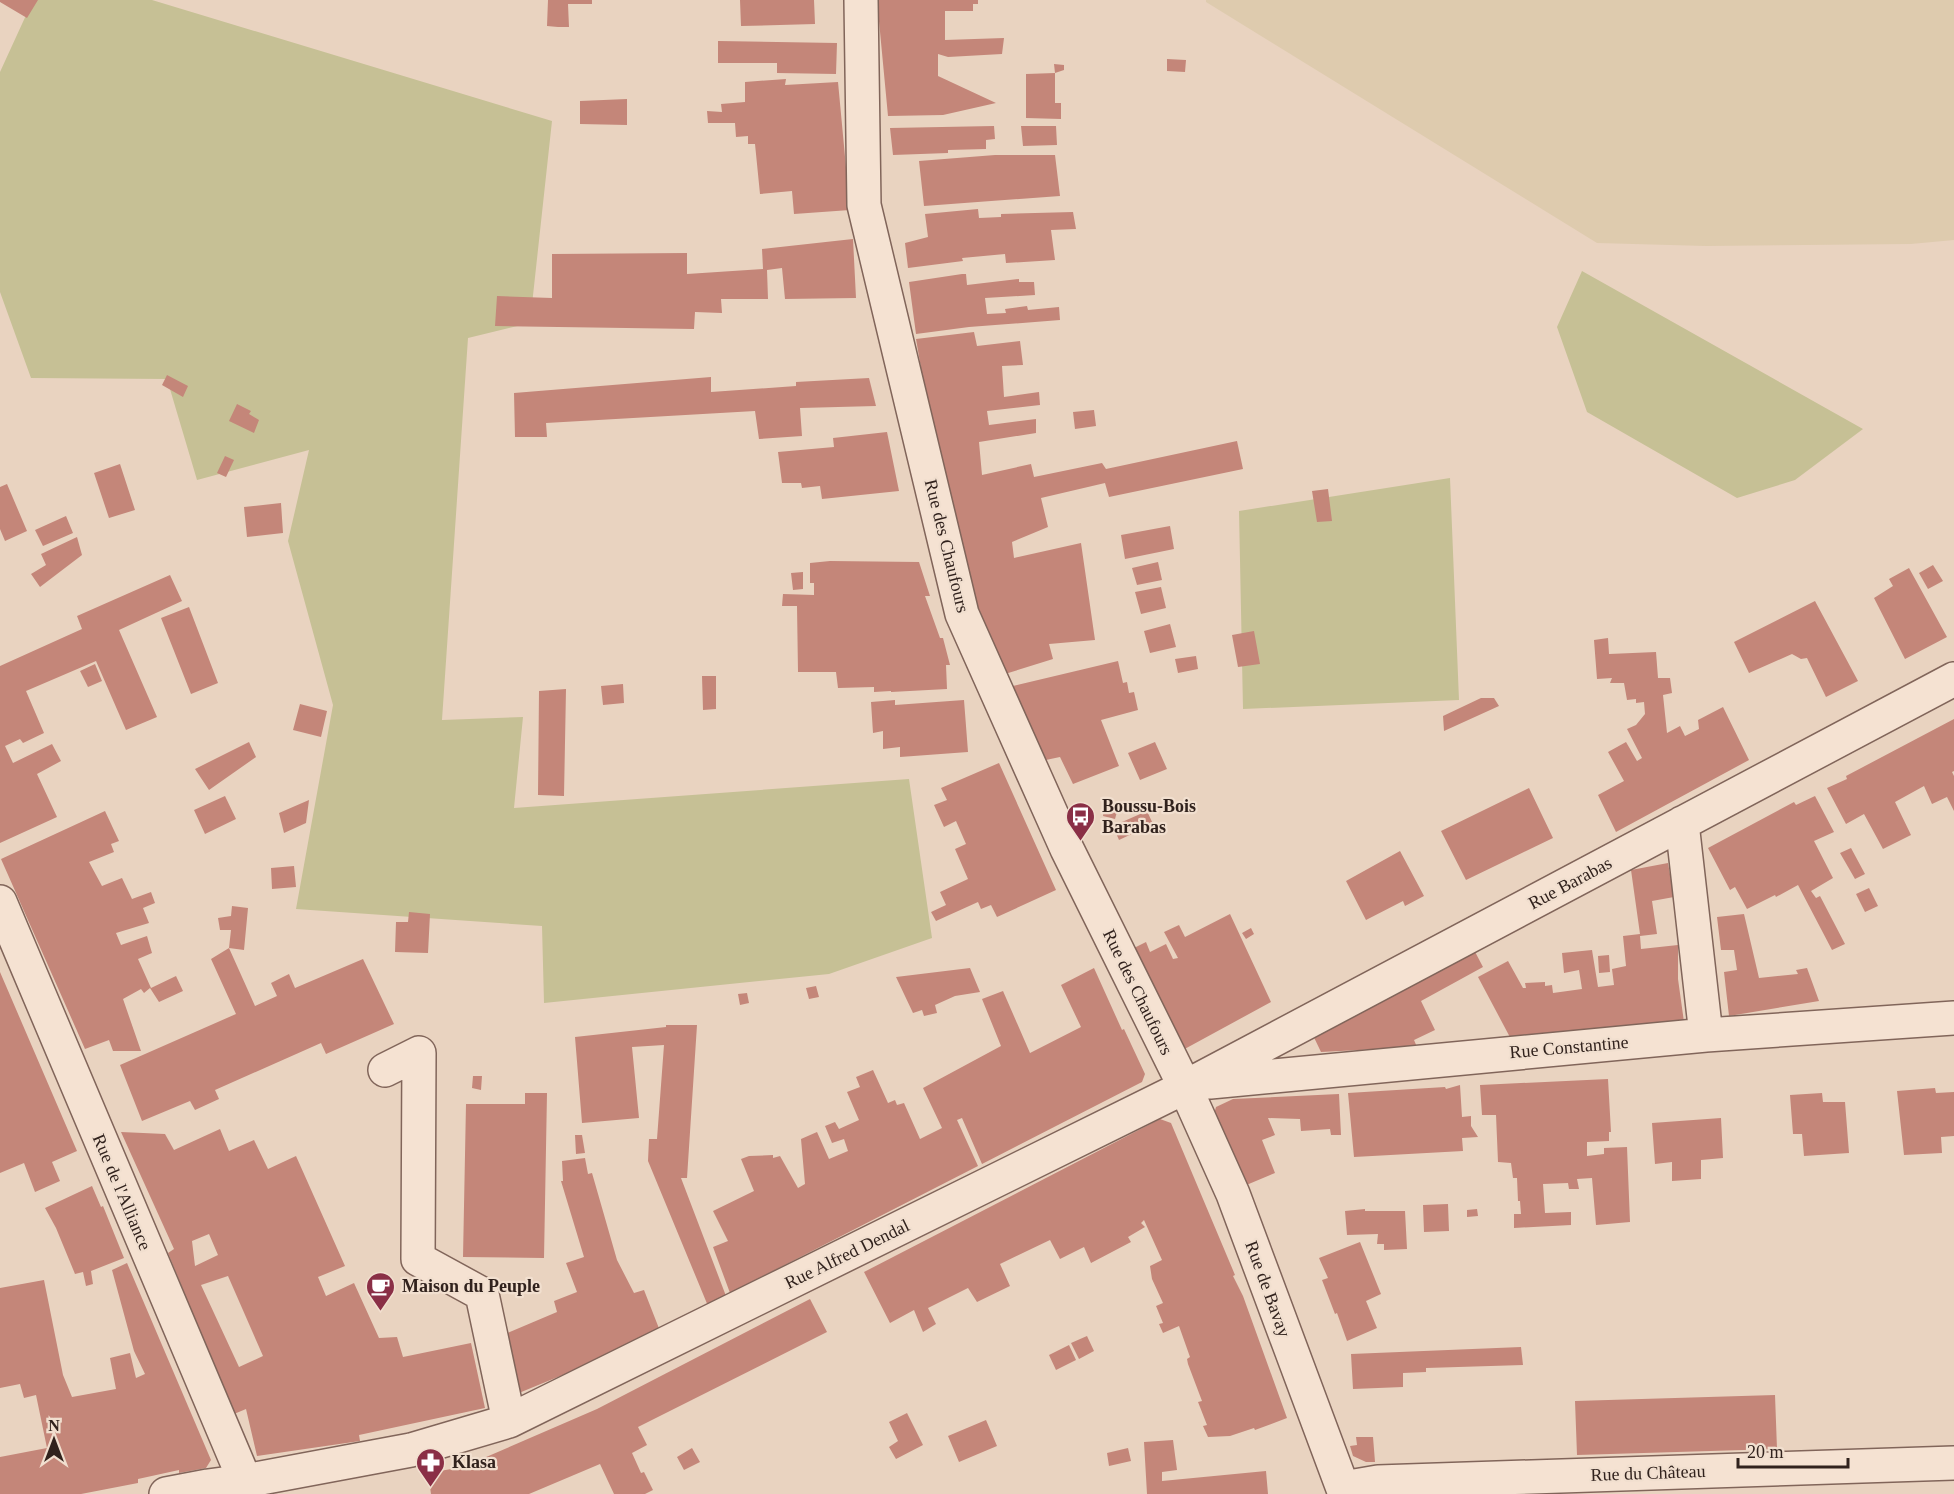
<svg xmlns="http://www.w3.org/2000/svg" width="1954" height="1494" font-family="'Times New Roman',serif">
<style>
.farmland{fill:#decbae}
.green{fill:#c6c095}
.building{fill:#c48679;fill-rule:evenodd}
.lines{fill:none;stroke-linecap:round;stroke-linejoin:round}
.street-casing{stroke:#81655a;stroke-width:36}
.street{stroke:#f5e2d2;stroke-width:33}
.labels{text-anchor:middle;stroke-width:4.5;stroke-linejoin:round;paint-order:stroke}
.street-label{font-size:18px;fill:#31221d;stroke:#f1dfcf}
.poi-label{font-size:18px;font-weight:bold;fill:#31221d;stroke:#f1dfcf;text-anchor:start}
</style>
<rect width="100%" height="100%" fill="#e9d3c0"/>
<path class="farmland" d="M1206,0h748v240l-43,4 -205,2 -109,-3 -391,-241z"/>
<path class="green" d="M33,0h119l400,121 -22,202 -62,15 -26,382 81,-3 -9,91 395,-29 23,159 -103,36 -285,29 -2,-77 -246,-17 37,-204 -45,-164 21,-91 -112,30 -30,-101 -136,-1 -31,-86v-220z
M1582,271l281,158 -68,51 -58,18 -150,-86 -30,-85z
M1450,478l9,222 -216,9 -4,-198z"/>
<path class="building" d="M0,0h38l-11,18 -27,-16z
M548,0h44v4h-24l1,23h-11l-11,-1z
M740,0h74l1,24 -74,2z
M877,0h101v4h-5v7h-28v29l59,-2 -2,16 -54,3 -10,-3v22l58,27 -53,12 -55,1z
M718,41l119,2 -1,31 -59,-1v-10h-59z
M1167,59l19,1 -1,12 -18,-1z
M1054,64l10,1v5l-9,3z
M1055,73v30h6v16l-35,-1v-44z
M786,79l-1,6 53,-3 12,128 -56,4 -2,-23 -32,3 -5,-50h-7v-8l-12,1 -1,-14h-27l-1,-12 15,1 -1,-8 24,-2v-20z
M627,99v26l-47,-1v-23z
M994,126l1,13 -9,1v9l-38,1v3l-55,2 -3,-27z
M1021,126h35l1,19 -34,1z
M995,155h60l5,41 -136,10 -5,-45z
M978,209l1,9 22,-1v-3l72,-2 3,17 -25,1 4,30 -49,3 -1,-9 -43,4 1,3 -55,7 -3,-25 23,-6 -3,-23z
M853,239l3,59 -71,1 -3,-31 -15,2 1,29h-47l1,14 -27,-1 -1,17 -199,-3 2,-30 55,2v-44l135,-1v21l76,-5 -1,-20z
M962,274h4l1,11 52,-6v3h15l1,13 -50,3 2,16 19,-1 -1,-4 22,-3 1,4 31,-3 1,13 -91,7 -53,7 -7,-52z
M974,332l3,14 43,-5 3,24 -21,1 2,31 35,-5 1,13 -53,6 2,14 47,-6v14l-57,9 3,33 49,-11 3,13 68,-14 4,6 131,-28 6,28 -134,28 -4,-14 -64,15 7,29 -36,15 2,16 67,-15 14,97 -46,4 4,15 -48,15 -40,-99 -32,-137 -17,-99z
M167,375l21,11 -5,11 -21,-12z
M711,377v15l85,-6v-4l73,-4 7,28 -76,2 2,28 -43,3 -4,-28 -209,12 1,14h-32l-1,-44z
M237,404l14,7 -2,3 10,6 -5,13 -25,-12z
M1094,410l2,16 -21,3 -2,-17z
M887,432l12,59 -77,8 -2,-13 -18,2 -1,-5h-19l-4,-31 56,-5 -1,-9z
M225,456l9,4 -8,17 -9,-4z
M120,464l15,46 -26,8 -15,-45z
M7,484l20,47 -22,10 -5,-12v-42z
M1328,489l4,32 -15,1 -5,-31z
M281,503l2,30 -36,4 -3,-30z
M66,516l7,17 -30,13 -8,-16z
M1170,526l4,23 -49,10 -4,-24z
M77,537l5,18 -42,32 -9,-13 15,-9 -5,-11z
M830,561l89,1 11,34h-5l15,42h3l7,27h-4l1,24 -56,3v-1l-17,1v-5l-36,1 -2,-16h-38l-1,-66h-15l1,-12 31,1v-12h-4v-20z
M1158,562l4,18 -25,5 -5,-17z
M1933,565l10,16 -15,8 -9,-16z
M1909,568l38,69 -42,22 -31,-61 19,-12 -4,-7z
M803,572v17l-10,1 -2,-17z
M170,575l12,26 -63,29 38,87 -31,13 -30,-69 -70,30 18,42 -21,10 -3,-4 -15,7 8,17 39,-19 9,17 -24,13 20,43 -57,26v-177l82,-37 -5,-13z
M1161,587l5,21 -25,6 -6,-22z
M1815,601l43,80 -32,16 -19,-39 -6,1 -9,-5 -43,19 -15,-31z
M189,607l29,76 -27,11 -30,-76z
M1170,624l6,23 -26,6 -6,-22z
M1254,631l6,33 -22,3 -6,-32z
M1608,638l1,16 47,-2 2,26h12l2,15 -9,2 4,38 13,-7 5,10 14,-7 -1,-9 25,-13 26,53 -133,72 -18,-37 26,-14 -16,-29 18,-10 11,19 5,-3 -15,-29 9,-4 9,-11 -1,-12 -8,1v-4l-9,1 -3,-17h-14l2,-5 -15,1 -3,-39z
M1196,656l2,13 -20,4 -3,-14z
M1118,661l5,22 4,-1 2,11 5,-1 4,18 -37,10 18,46 -46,18 -13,-27 -19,4 -32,-74z
M95,664l7,17 -14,6 -8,-16z
M702,676h14v33l-13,1z
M623,684l1,19 -21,2 -2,-19z
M566,689l-2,107 -26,-1 1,-104z
M1481,698h13l5,8 -55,25 -1,-15z
M895,700v5l69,-5 4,52 -68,5v-10l-17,2v-18l-10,2 -2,-31z
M300,704l27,7 -6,26 -28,-7z
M1954,719v52l-2,1 2,4v35l-7,-14 -15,7 -8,-18 -29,16 16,33 -28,14 -19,-35 -18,10 -19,-36 20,-9 -1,-3z
M249,742l7,15 -47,33 -14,-21z
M1155,742l12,27 -27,11 -12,-27z
M999,763l57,127 -59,27 -6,-12 -10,4 -3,-7 -42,19 -5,-9 15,-7 -6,-13 28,-13 -13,-30 11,-5 -10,-23 -12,6 -10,-22 13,-5 -6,-12z
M1529,788l24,50 -87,42 -25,-49z
M225,796l11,23 -31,15 -11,-24z
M1815,796l19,36 -20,9 19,37 -22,13 5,7 4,-2 25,48 -13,6 -34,-65 -22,12 -1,-2 -28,14 -12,-22 -5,3 -22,-42 86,-46 2,3z
M309,800l-3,23 -22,10 -5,-20z
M1105,801l14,3 -4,15 -12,-3z
M105,811l14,30 -8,3 3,8 -25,10 13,24 20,-8 10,21 19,-7 4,11 -12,5 6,15 -33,10 5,12 26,-9 5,17 -14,6 13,29 25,-12 7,15 -24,11 -9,-14 -6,5 -3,-4 -18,10 18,52h-28l-4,-11 -24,9 -84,-190z
M1147,811l6,13 -34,16 -6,-14z
M1851,848l14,26 -10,5 -15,-26z
M1400,851l24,45 -19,10 -2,-5 -37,19 -20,-39z
M1668,863l6,34 -22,4 5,33 -17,2 1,13 37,-4v34l6,43 -172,19 -34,-64 30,-16 15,27h3l-1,-5 20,-1v4l7,-1 1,8 29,-4 -3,-19 -15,3 -2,-20 30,-3 6,37 16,-2 -2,-16 14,-3 -3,-30 17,-2 -9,-64z
M294,866l2,21 -24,2 -1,-21z
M1869,888l9,18 -13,6 -9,-18z
M232,906l16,2 -4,42 -15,-2 2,-18h-11l-2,-12 13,-2z
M409,912l21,2 -2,39 -33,-1 1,-30h12z
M1230,914l41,88 -90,49 -51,-101 16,-8 4,10 16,-8 7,15 5,-1 -14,-26 15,-7 6,12z
M1744,914l15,64 39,-4 -2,-4 11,-2 12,33 -90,15 -5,-44 13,-2 -3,-20h-13l-4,-33z
M1251,928l3,6 -8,5 -4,-6z
M229,948l26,58 22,-10 -6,-13 18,-9 6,14 68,-29 31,65 -68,30 -5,-11 -106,47 4,9 -24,11 -5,-9 -48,20 -22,-56 116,-51 -25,-55z
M1473,948l10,19 -62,34 14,29 -21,10 3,7 -96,5 -12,-25z
M1609,955l1,17 -11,1 -1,-17z
M970,968l10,24 -25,4 -20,9 2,8 -13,3 -2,-6 -9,3 -17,-36z
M1094,968l28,62 2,-1 21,45 -3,8 -160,82 -20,-46 -5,2 21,46 -248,127 -17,-46 15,-6 -15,-30 41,-20 -13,-32 8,-3 24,-1v3l7,-2 18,32 7,-4 -4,-45 16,-7 12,27 19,-8 -4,-12 -12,4 -7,-17 10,-4 4,7 20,-9 -12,-28 13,-5 -4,-10 17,-7 15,33 7,-3 2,5 7,-2 16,36 22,-11 -19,-40 78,-42 -19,-47 21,-8 27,62 51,-26 -20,-42z
M0,972l77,179 -25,11 8,19 -25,11 -11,-29 -24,10z
M816,986l3,11 -10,2 -3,-11z
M747,993l2,10 -9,2 -2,-11z
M666,1025h31l-10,153h-6l45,118 -18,10 -60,-145 1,-22h8l7,-94 -32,2 7,71 -57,5 -7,-86 91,-10z
M473,1076h9l-1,14 -9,-2z
M1608,1079l3,53h-2v9l-22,1v14l17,-2v-6l23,-1 3,75 -34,3 -4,-47 -15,1 2,10h-10l-1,-6 -25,1 2,29 26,-1v13l-57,3v-14h7l-1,-13h-2l-1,-23h-4l-2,-15 -13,-1 -2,-47h-14l-2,-30z
M1460,1085l2,32 9,-1v10l7,11 -16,1 1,13 -109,6 -6,-64 97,-6 1,2z
M1935,1088l1,5 18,-1v44l-13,1 1,16 -38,2 -7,-64z
M525,1093h22l-3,165 -81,-1 3,-153h59z
M1822,1093l1,9h22l4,51 -45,3 -2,-22h-9l-3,-39z
M1339,1094l2,41h-10l-1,-6 -29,2 -1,-12 -32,-1 7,17 -13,5 13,33 -31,13 -31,-69 3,-10 17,-8z
M1721,1118l2,40 -22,2v19l-29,2v-19l-17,2 -3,-41z
M1160,1119l11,4 64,152 -2,1 10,20 44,122 -32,12 -1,-2 -24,8 -22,1 -5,-11 4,-1 -9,-23 4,-1 -14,-37 -1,-5 3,-2 -11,-31 -16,7 -4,-9 4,-1 -7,-17 7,-3 -11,-24 -2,-13 12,-6 -18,-40 -3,3 4,4 -17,10 3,5 -40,21 -7,-16 -24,12 -10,-19 -50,24 10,22 -33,16 -9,-14 -40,20 8,16 -13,8 -9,-22 -24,13 -26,-51z
M220,1129l9,22 25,-11 14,29 28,-13 49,110 -27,11 8,19 28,-13 25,55 18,-1 6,20 68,-14 14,65 -126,27 1,6 -103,15 -11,-47 -12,5 -66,-161 6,-4 -53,-117 44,2 9,16zM209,1234l9,21 -23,11 -3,-25zM228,1276l35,80 -24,11 -38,-82z
M575,1135h7l3,18 -9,1z
M585,1158l3,16 4,-1 25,87 17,33 10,-3 16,41 -73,34 -73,30 -16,-58 59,-25 -3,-11 23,-9 -11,-29 18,-6 -23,-76h2l-1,-20z
M92,1186l9,21 2,-1 21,52 -33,13 2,13 -7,2 -3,-14 -8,2 -19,-46 -11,-20z
M1448,1204l1,27 -25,1 -1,-27z
M1365,1209v2h40l2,38 -23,1v-6h-7l1,-10 -31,1 -2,-24z
M1477,1209l1,7 -11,1v-7z
M1360,1242l21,52 -15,7 11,27 -30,13 -10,-28 -2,1 -13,-34 6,-2 -9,-20z
M127,1263l84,197 -5,8 -27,5v-3l-41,9v4l-57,11h-81v-37l47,-9 -11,-53 -12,3 -4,-14 -20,4v-100l44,-8 19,95 9,22 44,-8 -6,-31 20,-5 6,25 9,-4 -11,-23 -22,-81z
M810,1299l17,33 -189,95 9,18 -15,8 9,20 3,-1 9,18 -8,4h-31l-14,-30 -71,30h-98l-3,-21 35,-6 134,-58z
M1087,1336l7,15 -15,8 -8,-16z
M1069,1345l7,15 -20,10 -7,-15z
M1521,1347l2,18 -97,3v4l-23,1v14l-50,2 -2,-35z
M1775,1395l2,54 -200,6 -2,-54z
M907,1413l16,32 -27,14 -7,-12 9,-6 -9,-19z
M986,1420l11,26 -38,16 -11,-26z
M1356,1437h17l2,25h-9l-13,-6 -3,-10 7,-1z
M1173,1440l4,30 -15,2v9l104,-10 2,23h-121l-3,-52z
M692,1448l8,14 -16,8 -7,-13z
M1128,1448l3,13 -22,5 -2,-13z"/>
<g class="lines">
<defs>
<path id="street" d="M861,0l3,205 98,409 105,235 118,238 48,107 112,300
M1682,823l24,212
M0,902l245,579 1,13
M385,1070l34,-17 -1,206 64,35 27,127
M1210,1082l496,-47 248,-17
M1343,1488l35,-6 576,-19
M166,1494l42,-8 37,-5 166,-31 98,-29 676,-334 769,-408"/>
</defs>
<use href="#street" class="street-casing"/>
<use href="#street" class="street"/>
</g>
<defs>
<symbol id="bus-pin" viewBox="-11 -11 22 30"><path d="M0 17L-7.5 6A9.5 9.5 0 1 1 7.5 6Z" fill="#8a2f46" stroke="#f1dfcf"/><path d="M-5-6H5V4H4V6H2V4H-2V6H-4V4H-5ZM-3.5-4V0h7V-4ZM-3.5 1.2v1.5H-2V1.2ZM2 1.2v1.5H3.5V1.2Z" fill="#fff"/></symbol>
<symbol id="cafe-pin" viewBox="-11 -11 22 30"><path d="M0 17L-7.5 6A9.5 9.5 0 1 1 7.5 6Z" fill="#8a2f46" stroke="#f1dfcf"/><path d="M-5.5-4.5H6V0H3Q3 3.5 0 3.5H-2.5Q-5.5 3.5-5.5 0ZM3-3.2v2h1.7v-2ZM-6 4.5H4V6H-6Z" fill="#fff"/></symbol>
<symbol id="pharmacy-pin" viewBox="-11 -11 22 30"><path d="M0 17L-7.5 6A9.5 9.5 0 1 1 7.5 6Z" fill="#8a2f46" stroke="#f1dfcf"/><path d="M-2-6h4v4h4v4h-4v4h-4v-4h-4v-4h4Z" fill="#fff"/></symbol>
</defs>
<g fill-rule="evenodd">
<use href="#bus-pin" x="1064" y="800" width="33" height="45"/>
<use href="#cafe-pin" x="364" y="1270" width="33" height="45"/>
<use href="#pharmacy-pin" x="414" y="1446" width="33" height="45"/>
</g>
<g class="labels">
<g class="street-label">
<text transform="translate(947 546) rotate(76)" y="6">Rue des Chaufours</text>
<text transform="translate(1570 883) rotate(-28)" y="6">Rue Barabas</text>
<text transform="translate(1138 992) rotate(64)" y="6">Rue des Chaufours</text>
<text transform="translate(1569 1047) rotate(-5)" y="6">Rue Constantine</text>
<text transform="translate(122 1192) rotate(67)" y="6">Rue de l'Alliance</text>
<text transform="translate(847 1254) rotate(-26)" y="6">Rue Alfred Dendal</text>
<text transform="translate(1268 1289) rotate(70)" y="6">Rue de Bavay</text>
<text transform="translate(1648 1473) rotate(-2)" y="6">Rue du Château</text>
</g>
<g class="poi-label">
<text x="1102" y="812">Boussu-Bois<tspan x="1102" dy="21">Barabas</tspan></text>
<text x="402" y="1292">Maison du Peuple</text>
<text x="452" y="1468">Klasa</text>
</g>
</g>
<g transform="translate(54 1440)" stroke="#f1dfcf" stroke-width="4.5" paint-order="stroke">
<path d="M0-4.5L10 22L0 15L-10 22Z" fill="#31221d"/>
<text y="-9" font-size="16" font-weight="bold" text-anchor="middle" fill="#31221d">N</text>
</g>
<path d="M1738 1458v9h110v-9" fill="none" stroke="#31221d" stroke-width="3"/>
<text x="1747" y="1458" font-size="18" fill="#31221d" stroke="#f1dfcf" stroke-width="4.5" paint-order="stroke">20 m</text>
</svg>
